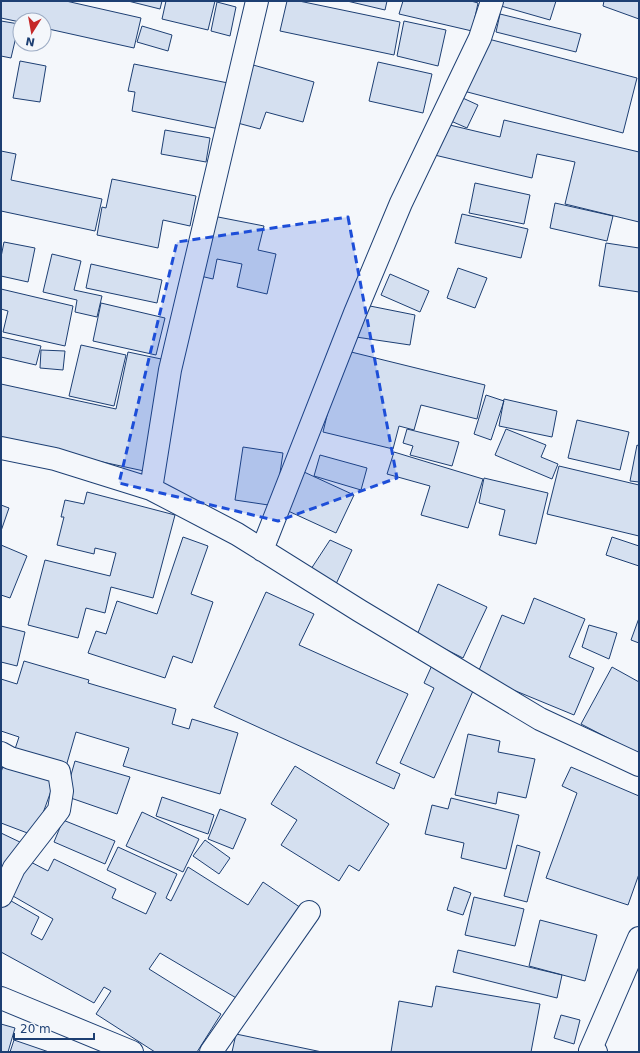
<svg xmlns="http://www.w3.org/2000/svg" width="640" height="1053" font-family="'DejaVu Sans',sans-serif">
<style>
.building{fill:#d5e0f0;stroke:#1d3f73}
.lines{fill:none;stroke-linecap:round;stroke-linejoin:round}
.minor-casing{stroke:#1d3f73;stroke-width:24}
.tertiary-casing{stroke:#1d3f73;stroke-width:24}
.primary-casing{stroke:#1d3f73;stroke-width:24}
.minor{stroke:#f4f7fb;stroke-width:22}
.tertiary{stroke:#f4f7fb;stroke-width:22}
.primary{stroke:#f4f7fb;stroke-width:22}
.marked{fill:#1d4ed8;fill-opacity:0.2;stroke:#1d4ed8;stroke-width:3;stroke-dasharray:8 5;stroke-linejoin:round}
</style>
<rect width="100%" height="100%" fill="#f4f7fb"/>
<path class="building" d="M1,1h65l75,17 -7,30 -90,-20v-8h-24v2l-19,-4z
M128,1h34l-2,8z
M166,1h49l-7,29 -46,-11z
M287,1h12l101,21 -6,33 -114,-24z
M347,1h40l-2,9z
M403,1h68l7,2 -6,28 -73,-17z
M503,1h53l-6,19 -49,-14z
M604,1h35v18l-36,-13z
M217,2l19,5 -6,29 -19,-5z
M500,14l81,20 -5,18 -80,-20z
M1,21l18,3 -8,34 -10,-2z
M404,21l42,9 -8,36 -41,-10z
M142,26l30,9 -4,16 -31,-9z
M477,36l160,42 -14,55 -167,-44z
M20,61l26,5 -6,36 -27,-4z
M378,62l54,12 -9,39 -54,-12z
M246,63l68,19 -11,40 -37,-10 -6,17 -30,-8z
M134,64l99,20 -9,46 -92,-19 3,-19 -7,-1z
M454,94l24,11 -11,23 -23,-10z
M504,120l135,32v70l-74,-18 10,-42 -38,-8 -5,24 -106,-25 7,-32 67,16z
M165,130l45,8 -4,24 -45,-8z
M1,151l15,3 -5,26 91,19 -7,32 -94,-20z
M112,179l84,17 -6,30 -27,-6 -5,28 -61,-13 5,-28 4,1z
M475,183l55,12 -6,29 -55,-11z
M555,203l58,13 -6,25 -57,-13z
M462,214l66,15 -7,29 -66,-15z
M213,216l51,10 -6,24 18,4 -9,40 -30,-7 5,-23 -25,-5 -4,20 -17,-4z
M4,242l31,6 -7,34 -27,-6v-19z
M606,243l33,5v44l-40,-6z
M52,254l29,7 -7,29 28,6 -5,21 -22,-5 2,-12 -34,-8z
M91,264l71,16 -5,23 -71,-15z
M458,268l29,10 -12,30 -28,-10z
M390,274l39,17 -9,21 -39,-17z
M1,289l72,17 -8,40 -62,-14 5,-21 -7,-2z
M101,303l64,15 -9,37 -63,-14z
M360,304l55,11 -5,30 -54,-8z
M1,337l40,9 -5,19 -35,-8z
M81,345l45,10 -12,51 -45,-10z
M41,350l24,1 -2,19 -23,-2z
M343,350l142,35 -8,34 -56,-14 -7,25 -15,-4 -6,23 -70,-17z
M128,352l38,8 -22,111 -143,-31v-56l115,25z
M486,395l18,6 -13,39 -17,-6z
M504,399l53,12 -5,26 -53,-11z
M577,420l52,12 -9,38 -52,-12z
M407,429l52,13 -7,24 -42,-11 3,-9 -10,-3z
M506,429l40,16 -5,12 17,7 -6,15 -57,-24z
M637,445l2,1v36l-9,-1z
M243,447l40,6 -8,53 -40,-6z
M394,452l89,27 -15,49 -47,-13 9,-29 -43,-12z
M320,455l47,13 -6,22 -47,-14z
M559,466l80,19v51l-92,-22z
M304,472l50,23 -18,38 -50,-23z
M484,478l64,15 -12,51 -37,-9 6,-25 -26,-7z
M87,492l88,23 -22,83 -42,-11 -6,26 -19,-5 -8,30 -50,-13 17,-65 65,16 6,-23 -21,-5 -1,6 -37,-9 7,-28h-3l4,-17 19,4z
M1,505l8,3 -8,23z
M183,537l25,9 -17,48 22,8 -21,61 -19,-7 -8,22 -77,-25 8,-22 10,3 11,-33 40,13z
M612,537l27,9v20l-33,-11z
M330,540l22,10 -16,34 -25,-15z
M1,545l26,11 -17,42 -9,-3z
M438,584l49,23 -24,51 -46,-23z
M266,592l48,22 -15,31 109,49 -32,69 24,11 -6,15 -180,-82z
M534,598l51,21 -16,38 25,11 -20,47 -97,-40 25,-60 22,9z
M639,618v25l-8,-3z
M589,625l28,8 -8,26 -27,-12z
M1,626l24,6 -8,34 -16,-4z
M24,661l65,19 -1,3 88,26 -4,15 17,5 3,-10 46,14 -18,61 -97,-28 6,-18 -53,-16 -11,38 -52,-15 6,-18 -18,-6v-52l16,5z
M433,663l44,19 -43,96 -34,-15 34,-75 -10,-5z
M612,667l27,15v72l-58,-30z
M468,734l32,7 -2,11 37,7 -9,39 -28,-6 -2,12 -41,-9z
M5,761l50,19 -12,33 -13,21 -29,-11v-51z
M75,761l55,16 -13,37 -52,-18z
M295,766l94,58 -30,47 -10,-6 -10,16 -58,-36 16,-25 -26,-16z
M571,767l68,29v78l-11,31 -82,-27 31,-85 -15,-7z
M162,797l52,18 -6,19 -52,-18z
M451,798l68,17 -13,54 -45,-11 3,-15 -39,-9 7,-29 16,4z
M220,809l26,10 -13,30 -25,-10z
M142,812l57,27 -16,33 -57,-26z
M63,820l52,21 -10,23 -51,-22z
M1,833l23,11 -14,29 -9,-5z
M205,840l25,18 -11,16 -26,-18z
M517,845l23,7 -13,50 -23,-6z
M118,847l59,27 -11,24 5,3 17,-34 60,38 15,-23 38,26 -63,91 -78,-46 -11,16 72,45 -24,38h-42l-59,-38 15,-23 -7,-4 -10,16 -93,-51v-46l5,-8 33,19 -8,17 11,6 11,-21 -47,-27 19,-33 23,12 6,-12 62,30 -4,9 34,16 10,-21 -49,-23z
M454,887l17,6 -8,22 -16,-5z
M474,897l50,12 -9,37 -50,-11z
M540,920l57,15 -12,46 -56,-15z
M458,950l104,25 -5,23 -104,-26z
M436,986l104,18 -9,48h-140l8,-51 33,6z
M561,1015l19,5 -6,24 -20,-6z
M1,1024l14,4 -7,24h-7z
M236,1034l86,18h-90z
M14,1040l35,12h-39z"/>
<g class="lines">
<defs>
<path id="minor" d="M1,448l54,11 96,30 86,45 123,77 180,108 99,46
M151,489l19,-119 87,-369
M262,550l93,-237 46,-110 79,-165 12,-37
M1,753l9,5 49,14 3,19 -3,19 -45,58 -13,28
M211,1052l98,-140"/>
<path id="tertiary" d="M590,1051l49,-113"/>
<path id="primary" d="M1,998l131,54
M590,1052h6"/>
</defs>
<use href="#minor" class="minor-casing"/>
<use href="#tertiary" class="tertiary-casing"/>
<use href="#primary" class="primary-casing"/>
<use href="#minor" class="minor"/>
<use href="#tertiary" class="tertiary"/>
<use href="#primary" class="primary"/>
</g>
<path class="marked" d="M348,217l49,261 -119,43 -159,-38 58,-241z"/>
<rect width="640" height="1053" fill="none" stroke="#1d3f73" stroke-width="4"/>
<g transform="translate(32 32) rotate(191)"><circle r="19" fill="#f4f7fb" stroke="#9eadc5"/>
<path d="M0-3L7 15L0 10L-7 15Z" fill="#c62828"/>
<text y="-6" font-size="11" font-weight="bold" text-anchor="middle" fill="#1d3f73">N</text>
</g>
<path d="M14 1033v6h80v-6" fill="none" stroke="#1d3f73" stroke-width="2"/>
<text x="20" y="1033" font-size="12" fill="#1d3f73" stroke="#f4f7fb" stroke-width="3" paint-order="stroke">20 m</text>
</svg>
